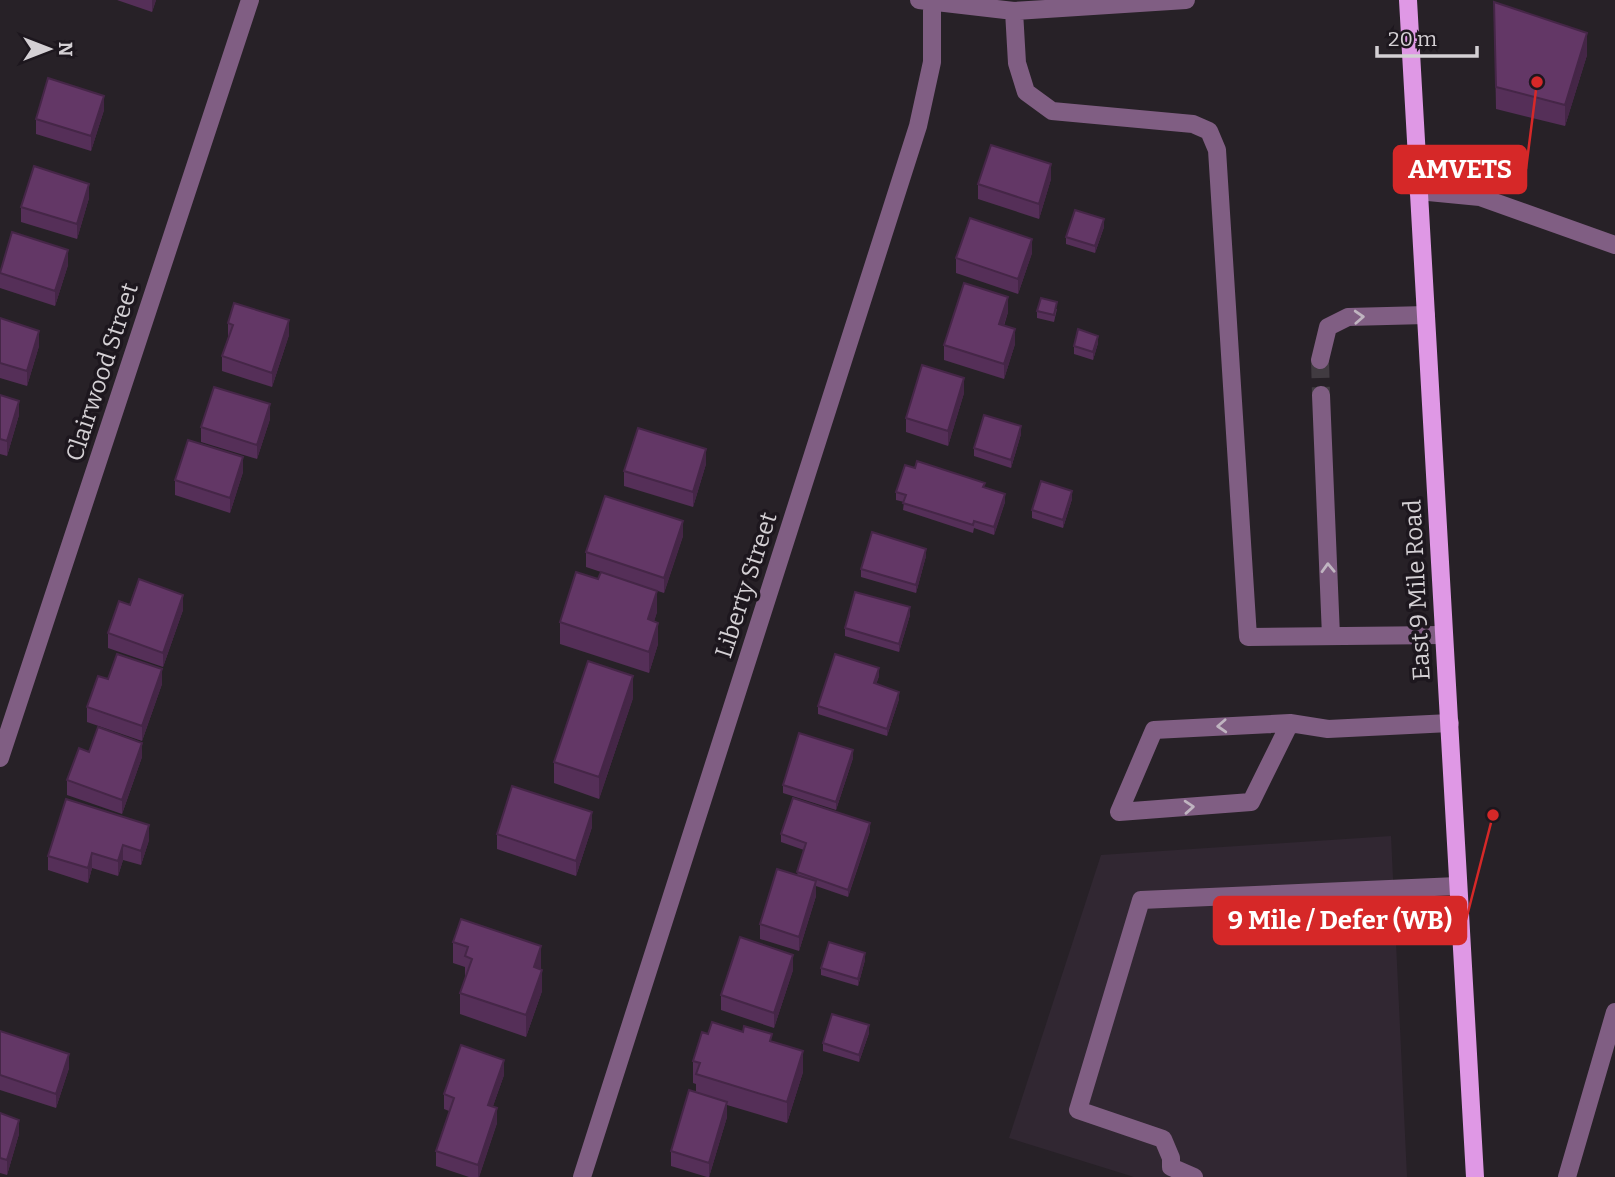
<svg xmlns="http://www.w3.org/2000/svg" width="1615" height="1177" font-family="Bitter,serif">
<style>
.built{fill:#312732}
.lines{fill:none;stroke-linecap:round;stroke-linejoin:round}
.minor-tunnel{stroke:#413b41;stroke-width:18;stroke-dasharray:18 9;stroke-linecap:butt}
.minor{stroke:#805e83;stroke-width:18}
.major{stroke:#df98e5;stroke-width:18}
.wall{fill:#552f58}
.shaded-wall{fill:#452647}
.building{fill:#633766;stroke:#452647;stroke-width:2}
.oneway{stroke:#bfb4c0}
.labels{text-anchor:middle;stroke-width:7;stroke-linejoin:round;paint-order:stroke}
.street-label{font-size:24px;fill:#d4d0d4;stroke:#1d171e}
.leader{fill:none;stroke:#d62828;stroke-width:2.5}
.callout-dot{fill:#d62828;stroke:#1d171e;stroke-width:2.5}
.callout{fill:#d62828;stroke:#d62828;stroke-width:2.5}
.callout-label{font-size:26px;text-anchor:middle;font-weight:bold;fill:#fff}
</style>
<rect width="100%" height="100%" fill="#272127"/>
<path class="built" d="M1391,836l16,341h-273l-125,-39 92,-283z"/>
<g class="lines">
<path class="minor-tunnel" d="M1320,360l1,35"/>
<path class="minor" d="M919,0l95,11 172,-11
M1014,11l3,52 9,29 26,19 141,13 16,7 8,19 31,487 195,-2
M1418,191l62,6 135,48
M1320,360l8,-33 20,-10 78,-2
M1321,395l10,241
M1290,723l-39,79 -132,10 35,-82 136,-7 38,6 122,-6
M0,758l250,-758
M582,1177l336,-1051 14,-64v-59
M1194,1177l-23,-10v-9l-8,-19 -85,-29 63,-210 316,-14
M1567,1177l48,-165"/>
<path class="major" d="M1408,0l67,1177"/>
</g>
<path class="wall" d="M117,0h39l-4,12z
M1494,2l93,53 -22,71 -69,-17z
M104,110l-13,41 -55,-17v-15z
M1051,179l-12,40 -61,-20v-15z
M89,198l-12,41 -56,-17v-15z
M1104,227l-9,26 -29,-9v-7z
M1032,253l-14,41 -62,-21v-15z
M68,265l-13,41 -55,-18v-16z
M1057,309l-3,13 -17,-4v-7z
M1008,312l-4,14 11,18 -11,35 -60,-19v-15z
M0,318l39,28 -12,40 -27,-8z
M228,323l61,12 -17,52 -50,-16v-15l6,-18z
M1098,343l-5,17 -19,-6v-8z
M964,393l-16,53 -42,-14v-14z
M0,395l19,20 -12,41 -7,-2z
M270,419l-13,40 -56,-17v-15z
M1021,434l-10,34 -37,-12v-8z
M706,464l-13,43 -69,-21v-15z
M243,472l-13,41 -55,-18v-15z
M985,488l20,14 -11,33 -20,-7 -1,5 -70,-23 1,-8 -8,-2v-8z
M1072,499l-9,29 -31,-10v-8z
M683,536l-19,57 -37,-12 30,31 -3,9 4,23 -9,29 -89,-29v-22l38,-43 3,-7 -15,-5v-15z
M926,556l-10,37 -55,-16v-8z
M130,605l53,5 -20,57 -55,-19v-15z
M910,615l-11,37 -54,-16v-8z
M879,676l-3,8 23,15 -12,37 -69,-22v-8z
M108,679l54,5 -20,57 -55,-19v-15z
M633,698l-34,101 -45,-16v-21z
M89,752l53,5 -20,57 -55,-19v-15z
M853,758l-17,52 -53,-17v-8z
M592,827l-16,49 -79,-27v-15z
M870,831l-22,66 -32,-11v10l-17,55 -39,-12v-15l37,-49 7,-25 -23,-8v-8z
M149,840l-8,25 -18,-5 -5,16 -26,-8 -4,15 -40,-13v-14z
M453,942l88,26 1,23 -16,46 -66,-23v-21l5,-15v-11l-12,-4z
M865,960l-7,26 -37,-11v-7z
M793,970l-19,58 -53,-18v-15z
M0,1031l69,37 -13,40 -56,-18z
M869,1033l-10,29 -36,-11v-8z
M708,1034l64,7 31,31 -16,51 -60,-18v12l-18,60h-2l-36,-11v-15l25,-58v-9l-3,-1v-22z
M504,1075l-11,31 4,17 -18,54h-10l-33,-11v-15l13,-40 -5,-2v-15z
M0,1113l19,21 -12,41 -7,-2z"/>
<path class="shaded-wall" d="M152,0h4l-4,12z
M1587,33v22l-22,71v-21z
M104,96v14l-13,41v-15z
M1051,164v15l-12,40v-15z
M89,184v14l-12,41v-15z
M1104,219v8l-9,26v-7z
M1032,239v14l-14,41v-15z
M68,250v15l-13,41v-15z
M1008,297v15l-9,27v-15z
M289,320v15l-17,52v-14z
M1015,329v15l-11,35v-15z
M39,331v15l-12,40v-15z
M1098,336v7l-5,17v-8z
M964,378v15l-16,53v-15z
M19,401v14l-12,41v-15z
M270,404v15l-13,40v-14z
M1021,426v8l-10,34v-8z
M706,449v15l-13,43v-15z
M243,457v15l-13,41v-15z
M1072,491v8l-9,29v-8z
M1005,494v8l-11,33v-8z
M683,521v15l-19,57v-15z
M926,549v7l-10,37v-8z
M657,591v21l-9,29v-22z
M183,595v15l-20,57v-14z
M910,607v8l-11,37v-8z
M658,623v21l-9,29v-21z
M879,668v8l-5,15v-8z
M162,669v15l-20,57v-15z
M633,676v22l-34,101v-22z
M899,692v7l-12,37v-7z
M142,743v14l-20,57v-14z
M853,750v8l-17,52v-8z
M592,812v15l-16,49v-15z
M870,823v8l-22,66v-7z
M149,825v15l-8,25v-14z
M123,845v15l-5,16v-15z
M92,853v15l-4,15v-15z
M816,881v15l-17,55v-14z
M541,946v22l-7,21v-22z
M865,953v7l-7,26v-7z
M793,955v15l-19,58v-15z
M542,970v21l-16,46v-22z
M869,1025v8l-10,29v-7z
M803,1051v21l-16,51v-21z
M69,1054v14l-13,40v-14z
M504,1060v15l-16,45v-15z
M727,1102v15l-18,60v-14z
M497,1108v15l-18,54h-1v-12z
M19,1120v14l-12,41v-15z"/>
<path class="building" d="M1494,2l93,31 -22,72 -69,-18z
M48,78l56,18 -13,40 -55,-17z
M991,145l60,19 -12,40 -61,-20z
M34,166l55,18 -12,40 -56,-17z
M1075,210l29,9 -9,27 -29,-9z
M970,218l62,21 -14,40 -62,-21z
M12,232l56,18 -13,41 -55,-18z
M964,283l44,14 -9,27 16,5 -11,35 -60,-19z
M1041,298l16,4 -3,13 -17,-4z
M234,303l55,17 -17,53 -50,-17 11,-31 -5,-2z
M0,318l39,13 -12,40 -27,-8z
M1078,329l20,7 -5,16 -19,-6z
M922,365l42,13 -16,53 -42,-13z
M214,387l56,17 -13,41 -56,-18z
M0,395l19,6 -12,40 -7,-2z
M984,415l37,11 -10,34 -37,-12z
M638,428l68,21 -13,43 -69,-21z
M188,440l55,17 -13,41 -55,-18z
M917,461l68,22 -2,4 22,7 -11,33 -20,-6 -1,4 -70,-22 3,-8 -10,-3 9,-27 10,3z
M1041,481l31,10 -9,29 -31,-10z
M605,496l78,25 -19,57 -78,-26z
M872,532l54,17 -10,36 -55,-16z
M576,572l22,7 3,-7 56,19 -9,28 10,4 -9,29 -89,-30z
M139,579l44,16 -20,58 -55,-20 11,-32 11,4z
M855,592l55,15 -11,37 -54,-16z
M117,654l45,15 -20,57 -55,-19 11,-31 10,3z
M835,654l44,14 -5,15 25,9 -12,37 -69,-23z
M588,661l45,15 -34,101 -45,-15z
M98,727l44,16 -20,57 -55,-20 12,-32 10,4z
M799,733l54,17 -17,52 -53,-17z
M512,786l80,26 -16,49 -79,-27z
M793,798l77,25 -22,67 -51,-18 9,-29 -25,-9z
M66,799l83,26 -8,26 -18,-6 -5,16 -26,-8 -4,15 -40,-12z
M777,869l39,12 -17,56 -39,-13z
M461,919l80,27 -7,21 8,3 -16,45 -66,-22 12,-34 -7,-3 3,-9 -15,-5z
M740,937l53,18 -19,58 -53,-18z
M829,942l36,11 -7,26 -37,-11z
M832,1014l37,11 -10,30 -36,-12z
M712,1022l31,10 1,-6 28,8 -2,7 33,10 -16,51 -91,-28 4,-11 -7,-2 9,-29 6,2z
M0,1031l69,23 -13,40 -56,-19z
M461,1045l43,15 -16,45 9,3 -19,57 -42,-14 18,-53 -10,-4z
M689,1090l38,12 -18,61 -38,-12z
M0,1113l19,7 -12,40 -7,-2z"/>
<defs><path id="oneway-chevron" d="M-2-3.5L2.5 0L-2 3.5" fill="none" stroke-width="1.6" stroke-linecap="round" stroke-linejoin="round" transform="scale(1.75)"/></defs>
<g class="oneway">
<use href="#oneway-chevron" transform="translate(1359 317) rotate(-3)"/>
<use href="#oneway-chevron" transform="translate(1328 568) rotate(-92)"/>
<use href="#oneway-chevron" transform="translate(1222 726) rotate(177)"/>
<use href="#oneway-chevron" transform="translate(1189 807) rotate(-4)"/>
</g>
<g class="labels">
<g class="street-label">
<text transform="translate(102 372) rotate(-72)" y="8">Clairwood Street</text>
<text transform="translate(746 585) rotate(-72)" y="8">Liberty Street</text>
<text transform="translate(1417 590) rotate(-93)" y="8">East 9 Mile Road</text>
</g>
</g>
<path class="leader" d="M1537 82L1526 169M1493 815L1466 920"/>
<g class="callout-dot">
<circle cx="1537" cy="82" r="7"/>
<circle cx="1493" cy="815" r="7"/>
</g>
<g class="callout">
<rect x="1394" y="146" width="132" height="47" rx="7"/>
<rect x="1214" y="897" width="252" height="47" rx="7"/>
</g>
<g class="callout-label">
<text x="1460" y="178">AMVETS</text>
<text x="1340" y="929">9 Mile / Defer (WB)</text>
</g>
<g transform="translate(49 49) rotate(90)" stroke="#1d171e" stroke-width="5" paint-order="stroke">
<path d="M0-5L12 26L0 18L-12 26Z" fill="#d4d0d4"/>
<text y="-10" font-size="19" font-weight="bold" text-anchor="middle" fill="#d4d0d4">N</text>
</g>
<path d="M1377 46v10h100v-10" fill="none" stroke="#d4d0d4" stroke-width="3.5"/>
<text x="1388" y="46" font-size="21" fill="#d4d0d4" stroke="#1d171e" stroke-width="5" paint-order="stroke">20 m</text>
</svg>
